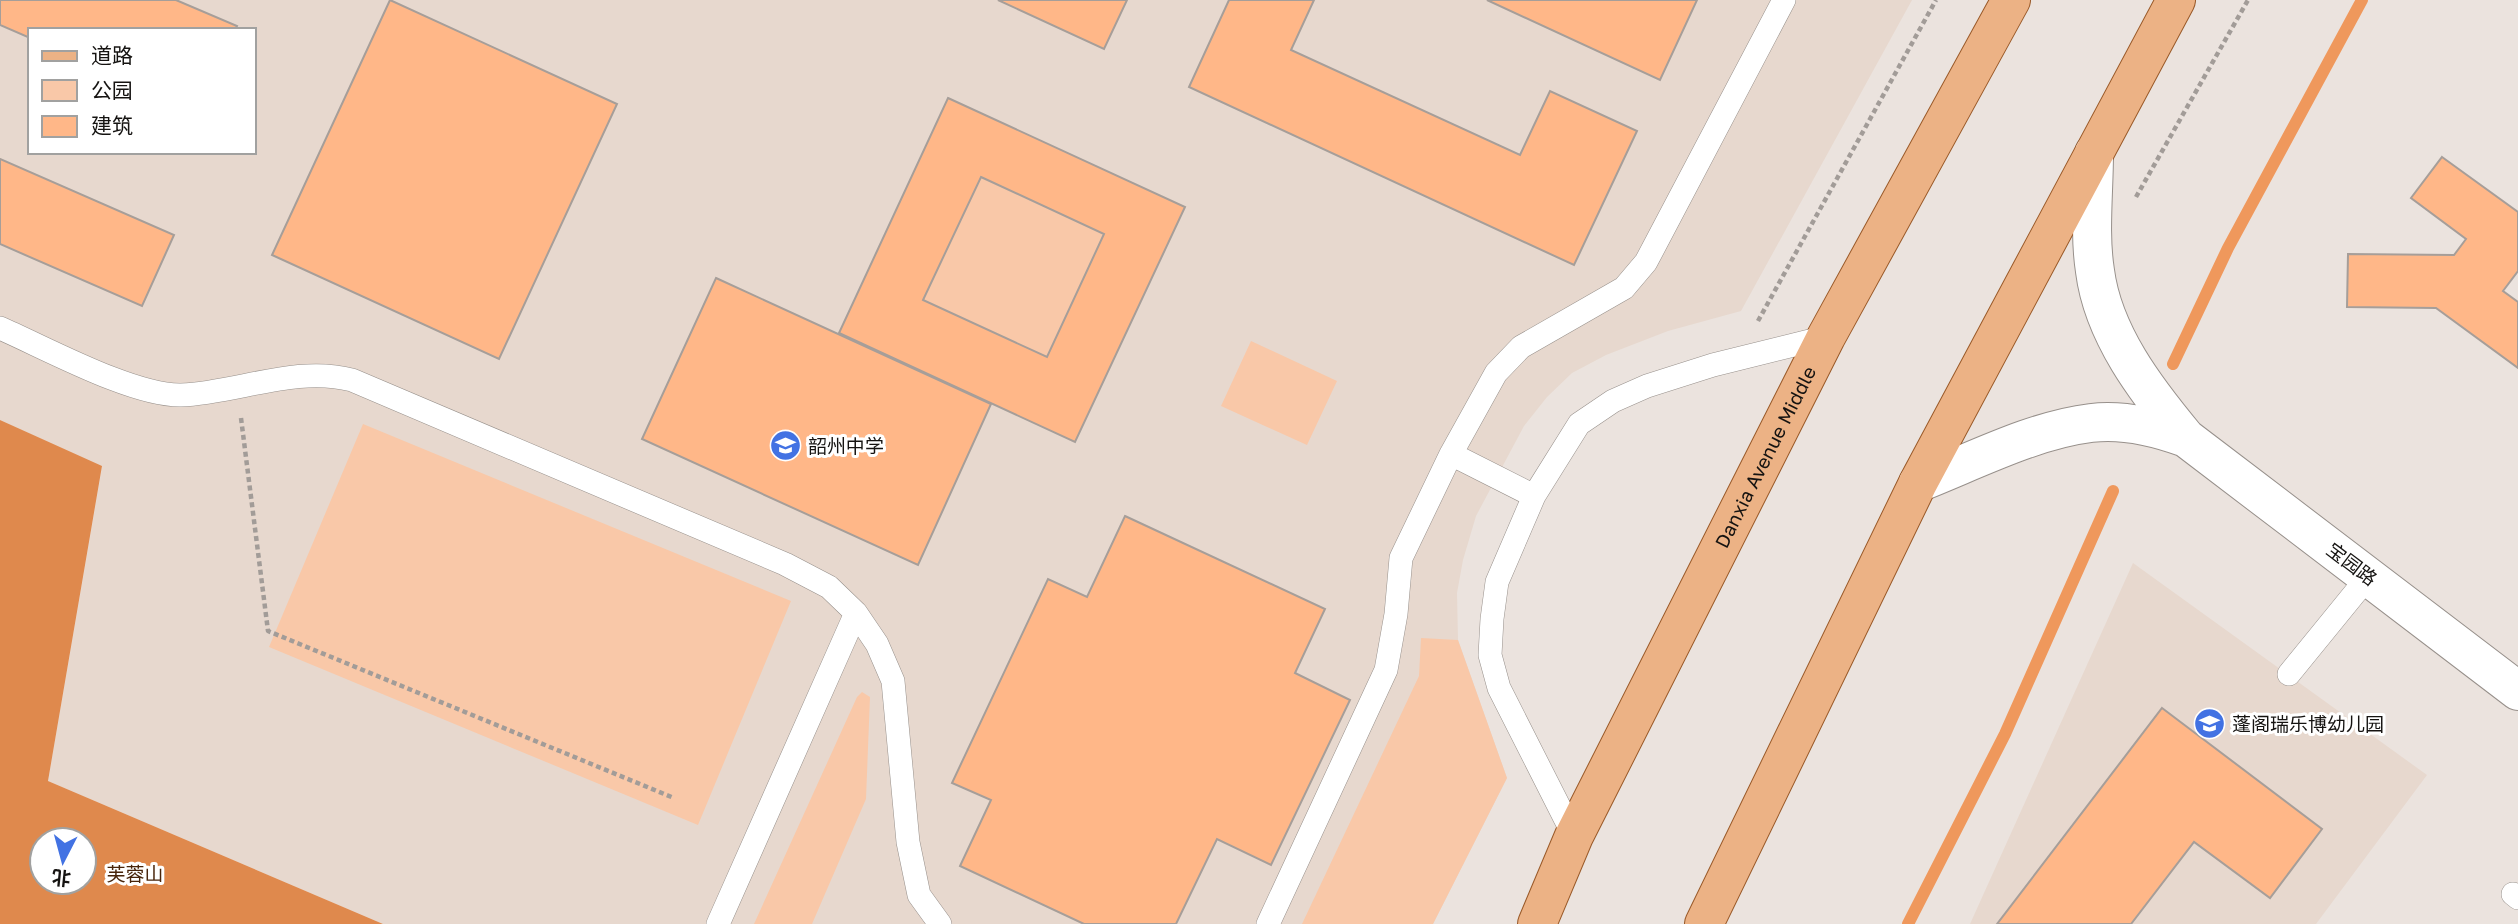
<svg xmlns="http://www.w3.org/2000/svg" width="2518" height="924" font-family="'Golos Text','Noto Sans SC',sans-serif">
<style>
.built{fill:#e7d8ce;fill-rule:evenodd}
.green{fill:#f9c8a8}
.forest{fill:#df894d;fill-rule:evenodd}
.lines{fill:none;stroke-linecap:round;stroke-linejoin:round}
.stream{stroke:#ef985c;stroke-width:12}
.building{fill:#ffb788;stroke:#a69e99;stroke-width:2;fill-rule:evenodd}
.lane-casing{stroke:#97908b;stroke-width:24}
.street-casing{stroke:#97908b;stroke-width:40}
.primary-casing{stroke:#995928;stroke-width:40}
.path{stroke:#a29c98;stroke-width:4.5;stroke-dasharray:5 3.5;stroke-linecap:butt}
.lane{stroke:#fff;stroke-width:23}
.street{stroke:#fff;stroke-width:38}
.primary{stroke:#ecb285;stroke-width:38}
.labels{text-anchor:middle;stroke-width:6;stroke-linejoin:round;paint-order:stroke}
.poi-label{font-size:19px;fill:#151311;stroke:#fff;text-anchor:start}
.street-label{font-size:19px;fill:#151311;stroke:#fff}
.park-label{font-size:19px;fill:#48250b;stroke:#fff}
</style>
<rect width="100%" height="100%" fill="#ebe3de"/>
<path class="built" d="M0,0h1912l-171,311 -73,20 -62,24 -34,18 -25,24 -23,29 -48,90 -13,44 -6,33 1,47 49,138 -74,146h-1050l-335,-143 54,-314 -102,-47zM30,30h224v122h-224z
M2133,563l294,212 -111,149h-346z"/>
<path class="green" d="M981,177l123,57 -57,123 -124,-57z
M1251,341l86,40 -30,64 -86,-39z
M363,424l428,177 -93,224 -429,-178z
M1421,638l37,2 49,138 -74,146h-131l117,-248z
M862,692l8,5 -4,102 -54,125h-58l103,-227z"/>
<path class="forest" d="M0,420l102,46 -54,315 335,143h-383zM42,840h42v42h-42z"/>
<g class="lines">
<path class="stream" d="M2173,364l55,-116 134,-248
M1908,924l97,-190 108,-243"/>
</g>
<path class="building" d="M0,0h176l61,26 -2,4h-205v8l-30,-13z
M390,0l227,104 -118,255 -227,-104z
M998,0h129l-23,49z
M1229,0h85l-23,50 229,105 30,-64 87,40 -63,134 -385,-178z
M1487,0h210l-37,80z
M948,98l237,109 -110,235 -236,-109zM981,177l123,57 -57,123 -124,-57z
M2442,157l76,55v59l-15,20 15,11v66l-82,-60 -89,-1 1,-53 106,1 12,-16 -55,-41z
M0,159l174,76 -32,71 -142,-62z
M716,278l275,126 -73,161 -276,-126z
M1125,516l200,93 -30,64 55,27 -79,165 -54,-26 -41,85h-92l-124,-58 31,-66 -39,-17 96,-204 39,18z
M2162,708l160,121 -52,69 -76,-56 -63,82h-134z"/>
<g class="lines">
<defs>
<path id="lane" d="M0,328c46,20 133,68 181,67 56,-2 115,-30 171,-15l433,184 44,23 27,26 21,31 16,37 15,161 11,53 21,29
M1451,454l83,42
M2289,674l79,-97
M1574,836l-75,-148 -9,-33 2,-36 5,-37 37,-86 45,-72 34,-23 34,-15 66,-21 113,-28
M2513,894l5,4
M718,924l138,-311
M1268,924l118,-254 10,-56 5,-56 50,-104 45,-81 25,-26 103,-59 22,-26 138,-262"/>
<path id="street" d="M2094,153c0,39 -5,80 1,118 8,63 51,119 91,167l332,253
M1918,483c54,-21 115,-53 173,-60 32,-4 65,4 95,15"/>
<g id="primary">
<path id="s1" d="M1537,924l37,-88 252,-499 185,-337"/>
<path d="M1704,924l214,-441 258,-483"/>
</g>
</defs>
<use href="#lane" class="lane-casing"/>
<use href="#street" class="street-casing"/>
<use href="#primary" class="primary-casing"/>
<path class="path" d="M2136,197l112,-197
M1758,321l178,-321
M241,418l27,213 406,167"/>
<use href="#lane" class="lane"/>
<use href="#street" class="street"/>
<use href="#primary" class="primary"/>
</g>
<defs>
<symbol id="school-disc" viewBox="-11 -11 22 22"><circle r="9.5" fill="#4272e3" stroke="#fff"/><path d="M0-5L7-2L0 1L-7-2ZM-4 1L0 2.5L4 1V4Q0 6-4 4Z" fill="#fff"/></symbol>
</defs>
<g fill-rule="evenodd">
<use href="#school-disc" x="768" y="428" width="35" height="35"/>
<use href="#school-disc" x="2192" y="706" width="35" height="35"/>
</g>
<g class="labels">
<g class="poi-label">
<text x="808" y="453">韶州中学</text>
<text x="2232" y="731">蓬阁瑞乐博幼儿园</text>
</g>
<g class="street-label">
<text dy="7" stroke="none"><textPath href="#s1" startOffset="520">Danxia Avenue Middle</textPath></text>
<text transform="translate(2352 564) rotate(37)" y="7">宝园路</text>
</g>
<g class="park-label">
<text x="135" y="881">芙蓉山</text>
</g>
</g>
<rect x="28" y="28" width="228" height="126" fill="#ffffff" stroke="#a1a1a0" stroke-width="2"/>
<rect x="42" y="51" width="35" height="10" fill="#ecb285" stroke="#a1a1a0" stroke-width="2"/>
<text x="91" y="63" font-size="21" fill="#151311">道路</text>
<rect x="42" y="80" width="35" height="21" fill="#f9c8a8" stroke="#a1a1a0" stroke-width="2"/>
<text x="91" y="98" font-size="21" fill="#151311">公园</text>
<rect x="42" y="116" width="35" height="21" fill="#ffb788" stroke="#a1a1a0" stroke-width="2"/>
<text x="91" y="133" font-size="21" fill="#151311">建筑</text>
<g transform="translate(63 861) rotate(186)"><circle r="33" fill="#ffffff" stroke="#a1a1a0" stroke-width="2"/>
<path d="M0-5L12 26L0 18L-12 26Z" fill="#4272e3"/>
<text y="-10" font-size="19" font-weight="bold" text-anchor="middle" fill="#151311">北</text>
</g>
</svg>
